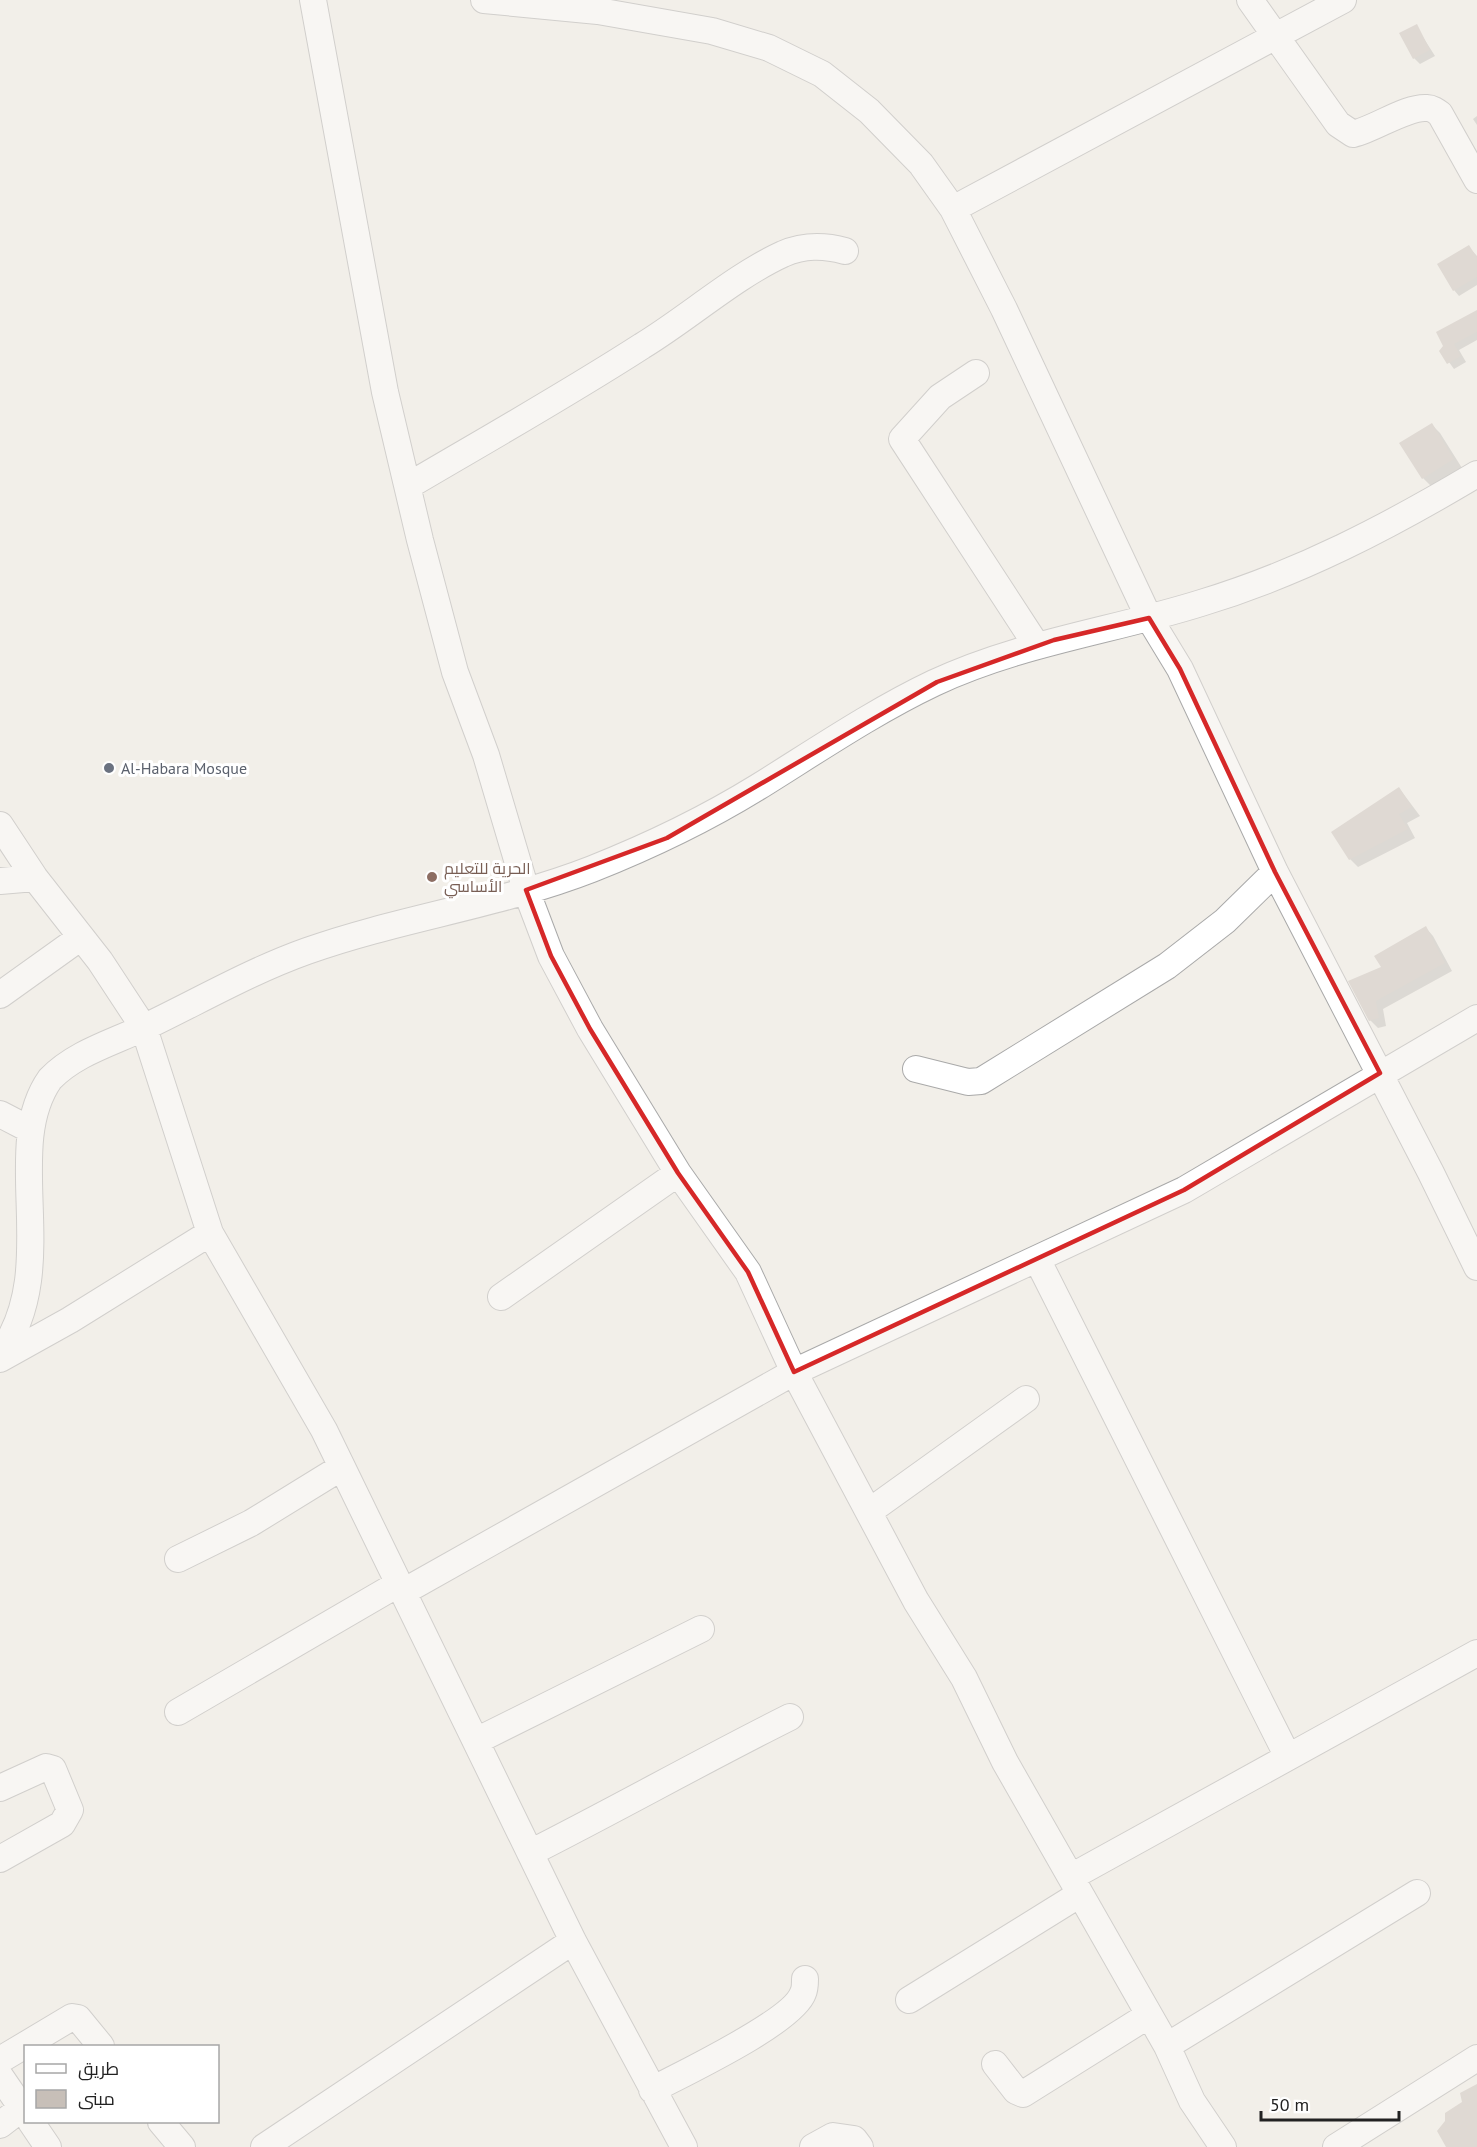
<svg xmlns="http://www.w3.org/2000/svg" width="1477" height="2147" font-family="'PT Sans',Cairo,sans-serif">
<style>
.shadow{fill:#0003}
.building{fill:#c7bfb8}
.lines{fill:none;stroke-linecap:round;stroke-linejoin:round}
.minor-casing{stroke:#a9a9a9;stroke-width:28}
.minor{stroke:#fff;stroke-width:26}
.marked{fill:none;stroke:#d62828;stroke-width:4.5;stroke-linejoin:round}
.worship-dot{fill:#6b7280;stroke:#fff;stroke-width:2}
.education-dot{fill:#8d6e63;stroke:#fff;stroke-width:2}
.labels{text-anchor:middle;stroke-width:6;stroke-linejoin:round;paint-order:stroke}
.worship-label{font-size:16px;fill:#5b616d;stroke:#fff;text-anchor:start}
.education-label{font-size:16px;fill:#785e54;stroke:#fff;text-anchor:start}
</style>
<rect width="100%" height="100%" fill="#f2efe9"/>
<path class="shadow" d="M1416,26l19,30 -15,8 -6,-6z
M1477,116v9l-4,-6z
M1469,247l8,9v29l-18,11 -5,-6z
M1477,312v28l-18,10 7,12 -12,7 -13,-18z
M1432,425l8,8 22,35 -30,19 -9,-9z
M1399,788l21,28 -13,7 8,15 -57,29 -8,-8z
M1426,928l7,8 19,35 -69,38 3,17 -8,2 -8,-8 13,-52z"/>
<path class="building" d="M1417,24l13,26 -17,9 -14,-26z
M1469,245l8,13v19l-24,14 -16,-27z
M1477,310v22l-23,12 7,12 -14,8 -8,-13 4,-5 -7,-14z
M1432,423l22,36 -32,20 -23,-36z
M1399,787l13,20 -13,7 9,15 -59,31 -18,-28z
M1426,926l19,37 -69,38 3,17 -10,3 -21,-40 33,-14 -7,-11z
M1477,2084v63h-31l-9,-16 8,-10v-8l17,-11 -2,-9z"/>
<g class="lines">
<defs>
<path id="minor" d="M313,0l72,392 35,148 35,132 31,83 40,135 25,66 39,73 88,144 70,99 46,100 122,229 48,77 41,84 162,284 25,55 31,46
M484,0l114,11 114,20 57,17 53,26 47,37 52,53 32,45 51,100 145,309 31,51 95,203 156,301 46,94
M1250,0l88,124 15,10c22,-5 54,-28 74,-26 5,0 9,3 13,6l37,66
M953,209l390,-209
M976,373l-36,24 -38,42 135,207
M408,486c78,-46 158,-91 234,-140 46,-28 93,-70 141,-92 21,-9 40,-9 62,-3
M0,825l35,53 65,83 44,67 66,205 114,197 249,511 111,206
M0,881l35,-3
M0,995l81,-58
M916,1069l52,13 13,-1 186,-115 58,-45 50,-49
M0,1114l25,13
M1037,1259l251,498
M501,1297l177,-124
M0,1354c63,-85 0,-204 50,-275 26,-27 65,-37 97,-53 54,-26 104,-55 160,-75 93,-33 193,-46 285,-82 58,-23 114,-50 166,-82 58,-36 115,-75 176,-104 85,-40 178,-52 267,-80 99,-30 187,-76 276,-129
M0,1359l70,-39 140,-87
M870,1511l156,-112
M178,1559l73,-36 91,-56
M403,1592l391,-220 390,-182 293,-172
M178,1712l220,-128
M476,1741l225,-112
M0,1788l46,-21 7,2 17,41 -8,14 -62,35
M530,1853c87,-44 172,-92 260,-136
M1071,1877l406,-224
M909,2000l171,-106
M1167,2046l250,-153
M0,2060l72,-43 6,1 23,28
M995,2064l21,27 7,3 126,-79
M0,2076l26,38
M652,2090c30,-16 141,-68 151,-97 2,-4 2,-9 2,-14
M31,2122l17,25
M161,2122l21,25
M0,2125l22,-17
M264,2147l309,-206
M813,2147l20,-11 21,3 6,8
M1336,2147l141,-89"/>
</defs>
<use href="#minor" class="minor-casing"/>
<use href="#minor" class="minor"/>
</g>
<path d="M0 0H1477V2147H0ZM1149,618l31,51 95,203 105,201 -196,117 -390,182 -46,-100 -70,-99 -88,-144 -39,-73 -25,-66 141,-52 270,-156 117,-42z" fill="#f2efe9" fill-opacity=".55" fill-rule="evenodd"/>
<path class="marked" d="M1149,618l31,51 95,203 105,201 -196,117 -390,182 -46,-100 -70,-99 -88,-144 -39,-73 -25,-66 141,-52 270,-156 117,-42z"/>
<circle class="worship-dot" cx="109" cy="768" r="6"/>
<circle class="education-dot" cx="432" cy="877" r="6"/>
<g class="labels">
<g class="worship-label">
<text x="121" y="774">Al-Habara Mosque</text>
</g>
<g class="education-label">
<text x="444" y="874">الحرية للتعليم<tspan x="444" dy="18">الأساسي</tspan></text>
</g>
</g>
<rect x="24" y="2045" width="195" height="78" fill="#ffffff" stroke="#a7a7a7" stroke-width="1.5"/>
<rect x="36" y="2064" width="30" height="9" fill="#ffffff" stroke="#a7a7a7" stroke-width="1.5"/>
<text x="78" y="2075" font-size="18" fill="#222222">طريق</text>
<rect x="36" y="2090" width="30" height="18" fill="#c7bfb8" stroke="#a7a7a7" stroke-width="1.5"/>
<text x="78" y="2105" font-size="18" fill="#222222">مبنى</text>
<path d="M1261 2111v9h138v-9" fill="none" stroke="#222222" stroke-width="3"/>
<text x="1270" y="2111" font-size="18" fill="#222222" stroke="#ffffff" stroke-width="4.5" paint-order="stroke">50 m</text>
</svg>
